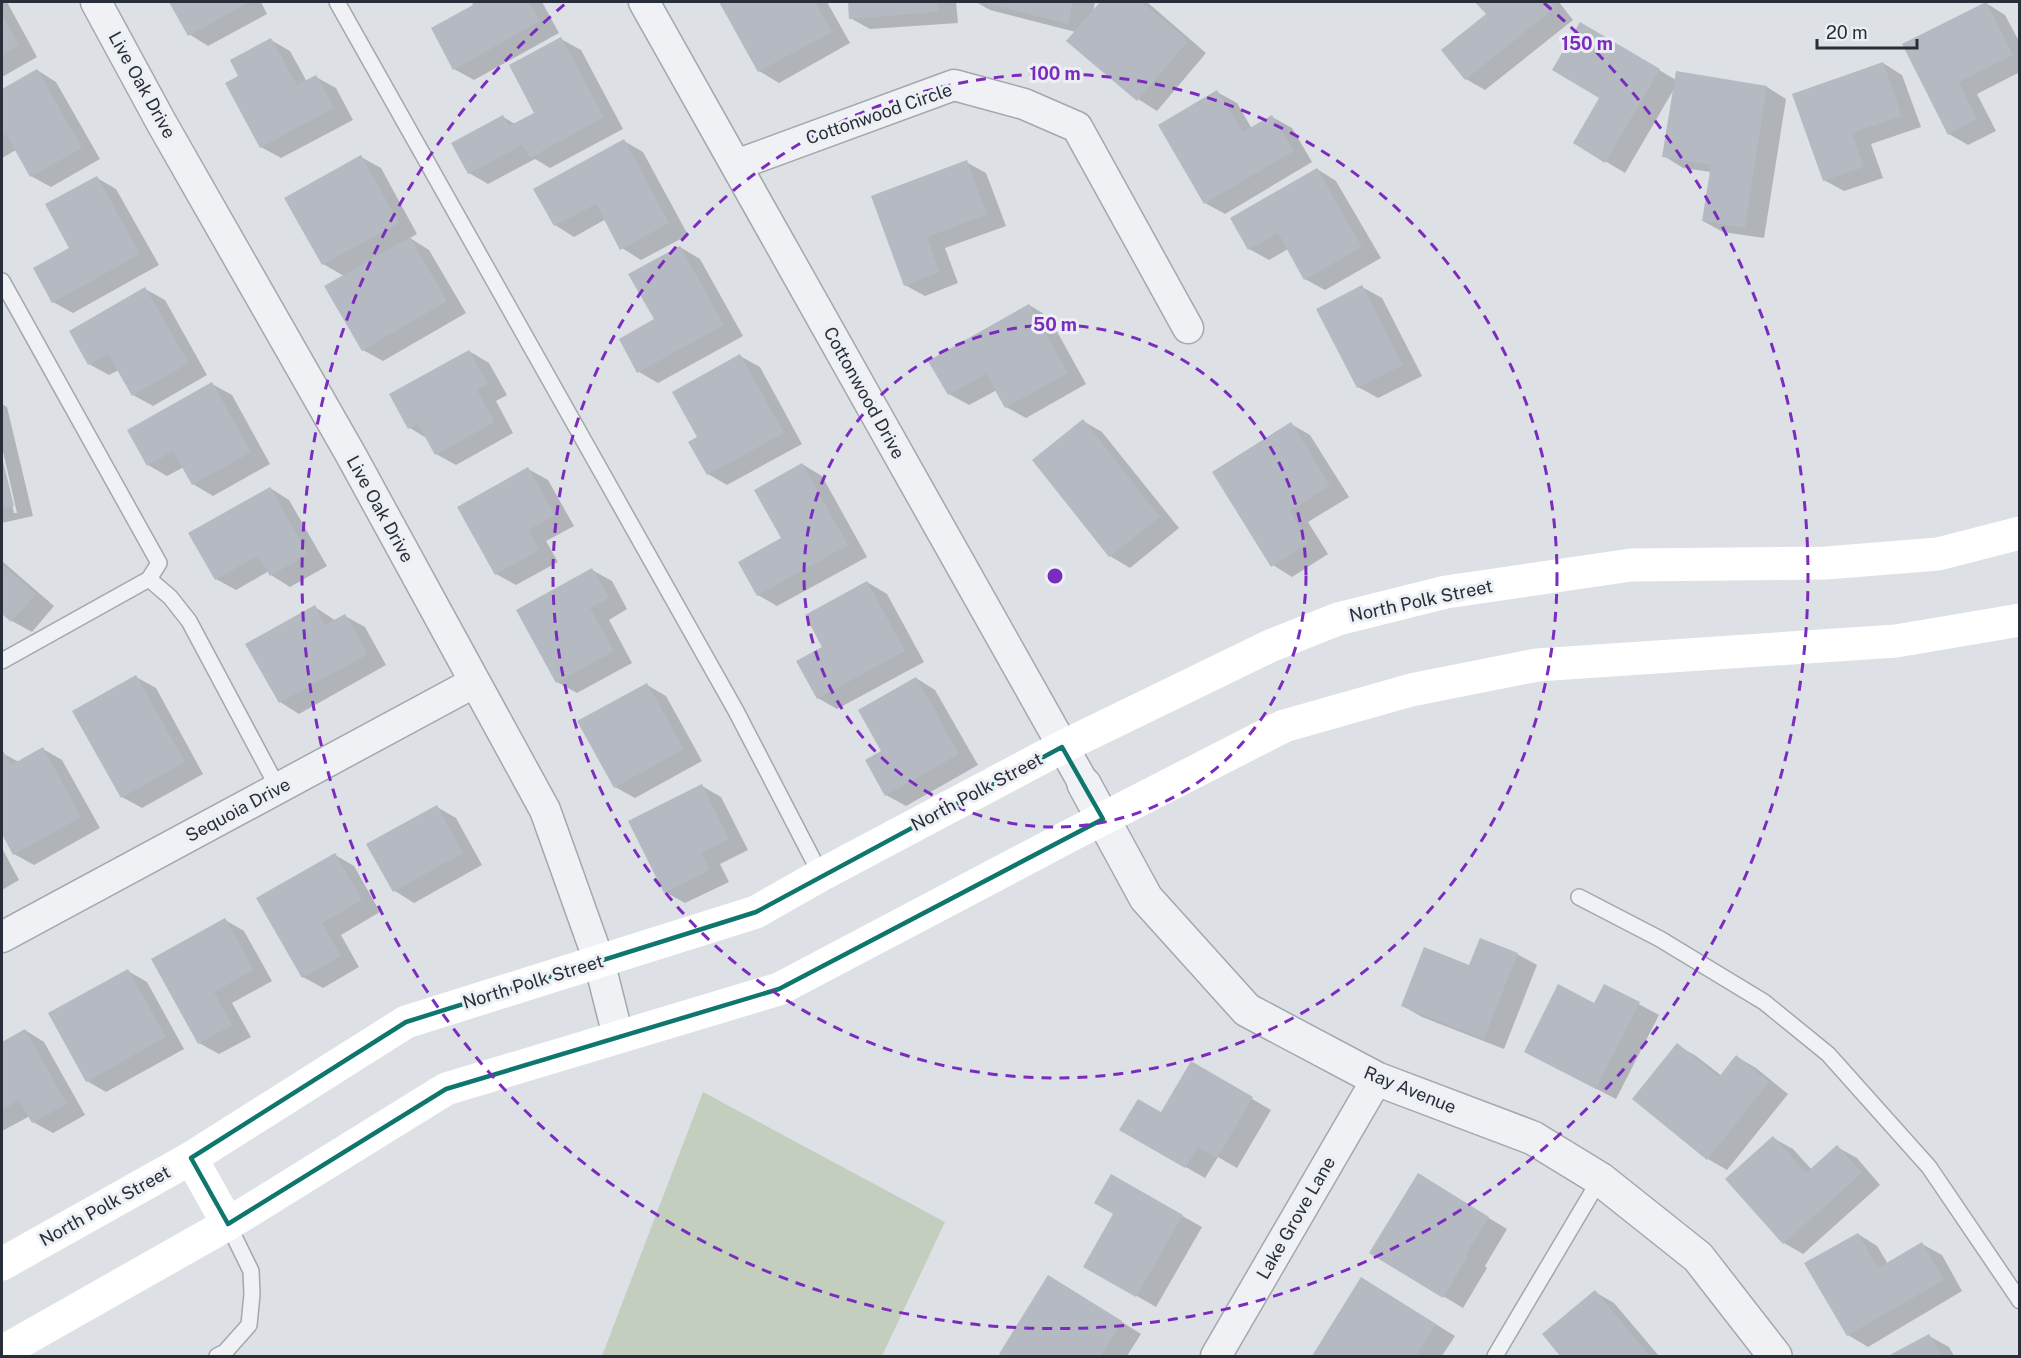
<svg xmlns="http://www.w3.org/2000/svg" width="2021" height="1358" font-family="'Public Sans',sans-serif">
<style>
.green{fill:#c3cebf}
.shadow{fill:#0003}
.building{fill:#b5b9c1}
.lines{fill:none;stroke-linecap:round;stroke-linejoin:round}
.service-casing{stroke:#a3a7ae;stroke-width:18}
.minor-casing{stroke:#a3a7ae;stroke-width:33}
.tertiary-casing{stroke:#a3a7ae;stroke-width:36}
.service{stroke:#eff1f4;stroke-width:15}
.minor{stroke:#eff1f4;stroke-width:30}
.tertiary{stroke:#eff1f4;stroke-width:33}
.secondary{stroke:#fff;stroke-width:33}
.marked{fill:none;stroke:#0f766e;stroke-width:4.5;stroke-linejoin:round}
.ring{fill:none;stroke:#7b2cbf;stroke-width:3;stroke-dasharray:10 8}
.labels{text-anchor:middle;stroke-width:6;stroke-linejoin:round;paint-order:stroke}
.street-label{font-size:18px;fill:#282e3a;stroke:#eceff3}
.centre{fill:#7b2cbf;stroke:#eceff3;stroke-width:3}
.ring-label{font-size:18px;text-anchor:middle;font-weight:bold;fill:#7b2cbf;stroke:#eceff3;stroke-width:6;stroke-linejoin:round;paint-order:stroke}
</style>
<rect width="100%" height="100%" fill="#dde0e5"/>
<path class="green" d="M703,1092l242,130 -63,134h-280z"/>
<path class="shadow" d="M2,2h5l30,55 -35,20z
M171,2h90l6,12 -59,32 -19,-12z
M473,2h69l17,31 -85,47 -20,-11 21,-64z
M721,2h106l23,41 -71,40 -20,-12z
M849,2h107l2,21 -88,6 -20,-11z
M976,2h119l-2,10 9,-10h45l59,51 -49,58 -19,-12 -62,-67 -86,-22z
M1477,2h82l14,18 -88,70 -19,-11 22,-64z
M1986,3l19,12 15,28v29l-43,22 19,37 -28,14 -19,-11 -45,-89z
M1581,24l95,56 1,-7 90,14 19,12 -22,139 -41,-6 -20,-11 8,-49 -28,-4 -19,-12 10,-67 -49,84 -50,-30 26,-45z
M561,39l20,11 42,79 -73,39 -15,-9 -47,25 -19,-11 34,-56 12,7 21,-11z
M271,40l19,11 17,31 9,-5 20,11 17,32 -72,38 -20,-11 -21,-71z
M1883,63l19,12 19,52 -50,17 12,34 -39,13 -20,-11z
M37,70l19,12 44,77 -49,28 -20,-11 -15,-26 -14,8v-68z
M1217,92l20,11 15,26 20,-12 20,11 20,34 -87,52 -20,-11z
M624,141l19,11 45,83 -47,25 -19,-12 -16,-29 -32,18 -19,-12z
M361,157l20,11 36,66 -7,4 19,12 37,63 -83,48 -20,-11 -19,-74 -21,-12z
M966,162l20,11 20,53 -61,22 13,35 -33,13 -20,-11 -32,-88z
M1317,169l19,12 45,77 -56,32 -20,-11 -17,-30 -19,11 -20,-11z
M97,178l19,11 43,76 -86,48 -20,-11z
M680,247l20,12 43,77 -85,47 -19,-11z
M1362,287l20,11 40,78 -44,22 -20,-11z
M145,289l20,11 42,75 -54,31 -20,-11 -14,-25 -10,5 -20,-11z
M1029,305l20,12 37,67 -60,34 -20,-11 -9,-17 -28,15 -20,-11z
M469,351l20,12 18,32 -11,6 17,32 -57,32 -20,-11 -8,-15 -18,-11 -19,-33z
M740,356l20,11 42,77 -75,41 -19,-11 -9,-36z
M212,384l20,11 38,69 -57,32 -20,-12 -9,-17 -17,9 -19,-11z
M2,404l5,3 26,109 -31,7v-63l12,53h3l-15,-66z
M1083,421l19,11 77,96 -49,40 -20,-12 -76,-96z
M1291,424l19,11 39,62 -41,25 20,32 -36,23 -19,-12z
M802,464l20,12 45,81 -90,49 -19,-11 25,-56z
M528,469l20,11 26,46 -28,15 12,21 -42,23 -20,-11z
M270,488l19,12 38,66 -37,21 -19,-12 -2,-4 -33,19 -20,-11z
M2,561l52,45 -22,26 -20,-11 -10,-9z
M592,570l20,11 15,28 -18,11 23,43 -55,30 -20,-11z
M867,582l20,12 37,68 -87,47 -19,-11z
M315,607l21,14 9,-5 20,11 21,38 -87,49 -19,-12z
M136,677l20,11 47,86 -61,34 -20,-11z
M916,678l19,12 43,75 -72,41 -20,-11 -3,-43z
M647,685l19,11 36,65 -67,37 -20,-11z
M43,749l19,11 38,68 -66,37 -20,-11 -12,-23v-78l17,9z
M702,786l19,11 27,53 -28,14 9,18 -44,21 -20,-11z
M437,807l19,11 26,47 -68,38 -19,-12 -27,-47z
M2,848l17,32 -17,10z
M335,855l19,11 26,46 -39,23 18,32 -36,21 -20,-11 -45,-78z
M225,920l19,11 28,50 -40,22 19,34 -32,17 -20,-11z
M1517,954l20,11 -33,84 -82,-32 -19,-11 67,-39z
M128,971l19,11 37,67 -78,43 -19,-11z
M1605,986l54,29 -43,84 -71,-37 50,-57z
M25,1030l19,12 41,73 -32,18 -20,-11 -3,-6 -28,15v-88z
M1677,1045l19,11 26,20 15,-19 19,11 32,26 -61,76 -19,-11z
M1191,1063l80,47 -34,58 -19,-11 -13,21 -84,-48 40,-16z
M1773,1138l20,11 19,21 25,-23 20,11 23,27 -77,69 -19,-11z
M1111,1176l91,51 -46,80 -71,-41 30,-52z
M1438,1187l69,42 -22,37 2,2 -24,40 -20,-12z
M1858,1234l19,12 11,18 34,-20 20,11 20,36 -94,56 -20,-12z
M1362,1279l93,57 -13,20h-128z
M1068,1288l73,46 -14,22h-122l-4,-2z
M1595,1292l19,11 45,53h-97l-18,-22z
M1929,1336l20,11 5,9h-63z"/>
<path class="building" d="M169,2h81l-62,34z
M472,2h57l11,19 -87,49 -22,-42 42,-23z
M719,2h96l17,30 -74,40z
M848,2h90l1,10 -90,7z
M981,2h92l-5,22z
M1100,2h42l46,39 -51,60 -71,-60z
M1475,2h75l5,6 -90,72 -24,-30 45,-36z
M1986,2l27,53 -54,27 18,37 -29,16 -46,-91z
M2,14l17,32 -17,9z
M1580,22l80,47 -55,94 -32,-20 26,-45 -47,-28z
M561,37l43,80 -74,41 -8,-13 -54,29 -17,-31 52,-28 6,11 25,-13 -25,-48z
M271,38l26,47 19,-10 18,33 -74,40 -35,-65 13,-7 -8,-16z
M1883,62l19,54 -50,17 12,34 -41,14 -31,-87z
M37,69l45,79 -52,29 -24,-43 -4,3v-48z
M1676,71l91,15 -22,142 -43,-7 9,-56 -49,-8z
M1217,90l26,42 29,-17 22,36 -90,53 -46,-79z
M624,139l45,84 -49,27 -24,-46 -42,22 -21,-37z
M361,155l38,68 -77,42 -38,-67z
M967,160l20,55 -60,22 13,35 -36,14 -33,-90z
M1317,168l45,79 -58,33 -26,-47 -30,17 -18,-32z
M97,176l43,78 -88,49 -19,-35 36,-20 -24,-44z
M410,237l37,64 -85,50 -38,-65z
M680,246l44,79 -87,48 -18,-34 35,-20 -26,-45z
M1362,285l41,80 -46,23 -41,-79z
M145,287l44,76 -57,33 -24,-42 -20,11 -19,-34z
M1029,304l39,69 -63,35 -19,-34 -38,21 -20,-34z
M469,350l19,34 -11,6 18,32 -60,33 -17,-31 -10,5 -19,-35z
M740,354l44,79 -77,42 -19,-33 9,-5 -25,-45z
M212,382l39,70 -59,33 -19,-34 -26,15 -20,-36z
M1083,419l77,98 -51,40 -77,-97z
M1291,422l39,63 -40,26 19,32 -38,24 -59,-95z
M2,457l12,49 -12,2z
M802,463l46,82 -91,51 -19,-34 43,-24 -27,-48z
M528,467l27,48 -27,15 11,20 -44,25 -38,-68z
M270,487l38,67 -38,22 -12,-20 -43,24 -27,-47z
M2,564l34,30 -25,28 -9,-8z
M592,568l17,30 -19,10 24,43 -58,32 -40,-73z
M867,581l38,70 -88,48 -21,-38 26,-14 -17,-32z
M315,605l10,20 20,-11 23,40 -89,49 -34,-59z
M136,675l49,87 -64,36 -49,-87z
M916,677l43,77 -74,42 -20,-36 16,-9 -23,-41z
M647,683l37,66 -70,39 -37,-67z
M43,747l38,70 -68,38 -11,-21v-85l9,16z
M702,784l27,55 -28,14 9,17 -46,23 -36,-72z
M437,805l26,48 -70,39 -27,-48z
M335,853l27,47 -40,23 19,33 -39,22 -46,-80z
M225,918l29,52 -40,22 18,33 -34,19 -47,-85z
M1480,938l38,15 -34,86 -83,-33 23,-59 45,18z
M128,969l38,68 -80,45 -38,-69z
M1558,984l36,19 10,-19 36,18 -44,87 -72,-37z
M25,1029l42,75 -35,19 -13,-23 -17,10v-68z
M1677,1043l42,34 17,-22 33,27 -62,78 -75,-61z
M1191,1061l62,36 -36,61 -19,-11 -13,21 -66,-38 19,-31 23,13z
M1773,1136l33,37 31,-28 25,28 -79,71 -58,-65z
M1418,1173l71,44 -23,37 2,2 -25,42 -74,-45z
M1111,1174l72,41 -47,82 -53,-30 30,-53 -19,-11z
M1858,1233l20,35 44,-26 22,38 -97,56 -43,-73z
M1048,1275l74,46 -21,35h-99l-3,-2z
M1361,1277l75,47 -20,32h-104z
M1595,1290l55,66h-90l-18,-22z
M1929,1334l13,22h-54z"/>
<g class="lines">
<defs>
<path id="service" d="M337,2l399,709 85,164
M2,281l157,282 -10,16 -147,82
M149,579l21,18 19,24 89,167
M1579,897l81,42 104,63 64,52 101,113 91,134
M217,1356l8,-4 24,-27 3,-31 -1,-23 -23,-47
M1495,1356l105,-177"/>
<path id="minor" d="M96,2l65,120 190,333 194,355 54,151 19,75
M644,2l440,782
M736,165l218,-80 70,19 53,23 111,201
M2,937l473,-255
M1216,1356l161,-277"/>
<path id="tertiary" d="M1084,784l62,114 101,112 130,69 156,59 67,41 98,78 77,99"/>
</defs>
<use href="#service" class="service-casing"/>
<use href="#minor" class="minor-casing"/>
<use href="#tertiary" class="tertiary-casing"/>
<use href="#service" class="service"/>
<use href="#minor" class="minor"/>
<use href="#tertiary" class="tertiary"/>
<path class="secondary" d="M191,1158l37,66
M2,1264l189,-106 215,-136 350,-110 65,-37 241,-128 208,-101 68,-27 108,-27 185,-27 195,-2 112,-9 82,-21
M2,1352l226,-128 218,-135 333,-100 294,-155 211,-108 127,-36 126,-25 359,-24 124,-21"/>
</g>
<path class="marked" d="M1062,747l41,72 -324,170 -333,100 -218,135 -37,-66 215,-136 350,-110z"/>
<g class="ring">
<circle cx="1055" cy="576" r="251"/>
<circle cx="1055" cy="576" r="502"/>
<path d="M1544 3A753 753 0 1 1 566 3"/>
</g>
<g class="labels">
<g class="street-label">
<text transform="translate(142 85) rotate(61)" y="6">Live Oak Drive</text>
<text transform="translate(879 114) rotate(-19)" y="6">Cottonwood Circle</text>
<text transform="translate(864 393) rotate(61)" y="6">Cottonwood Drive</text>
<text transform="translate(380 509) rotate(61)" y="6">Live Oak Drive</text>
<text transform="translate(1421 601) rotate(-12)" y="6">North Polk Street</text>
<text transform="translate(977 792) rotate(-28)" y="6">North Polk Street</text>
<text transform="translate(238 810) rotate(-28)" y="6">Sequoia Drive</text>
<text transform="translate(533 982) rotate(-17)" y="6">North Polk Street</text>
<text transform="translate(1410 1090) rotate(22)" y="6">Ray Avenue</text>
<text transform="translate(105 1206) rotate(-29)" y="6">North Polk Street</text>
<text transform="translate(1296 1218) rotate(-60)" y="6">Lake Grove Lane</text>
</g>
</g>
<circle cx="1055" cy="576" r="9" class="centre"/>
<g class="ring-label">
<text x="1587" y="50">150 m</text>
<text x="1055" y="80">100 m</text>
<text x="1055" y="331">50 m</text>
</g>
<rect width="2021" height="1358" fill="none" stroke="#282e3a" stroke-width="6"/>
<path d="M1817 39v9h100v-9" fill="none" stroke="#282e3a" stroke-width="3"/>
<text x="1826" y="39" font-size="18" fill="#282e3a" stroke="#eceff3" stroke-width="4.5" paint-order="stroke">20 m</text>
</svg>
